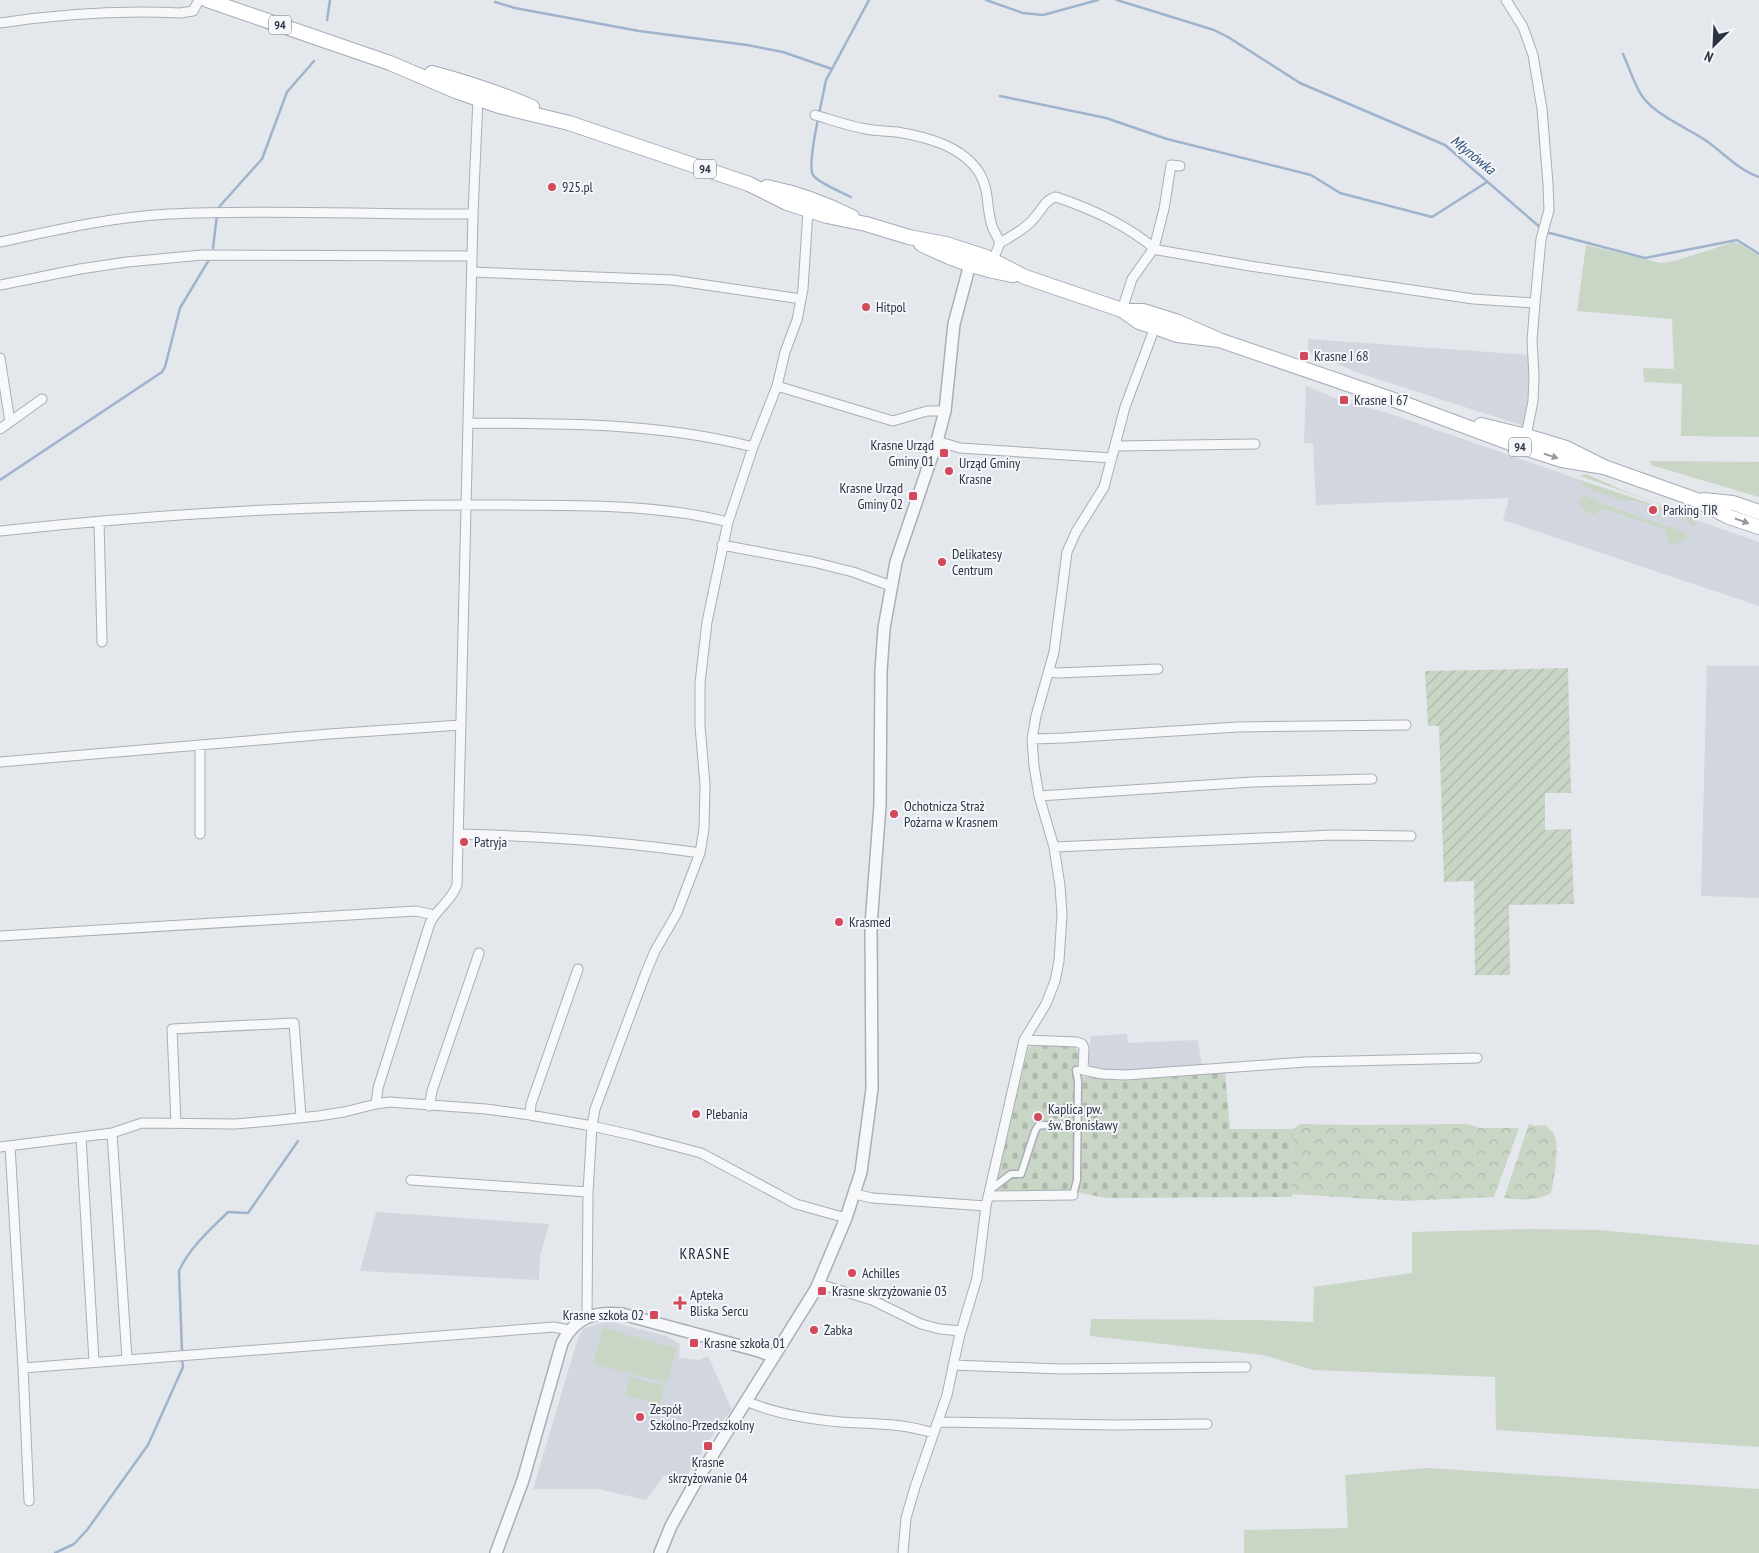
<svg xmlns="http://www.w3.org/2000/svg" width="1759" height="1553" font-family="'PT Sans Narrow',sans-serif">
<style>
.built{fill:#d2d6de}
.grass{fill:#c9d6c5}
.forest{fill:url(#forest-crowns)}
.cemetery{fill:url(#cemetery-stones)}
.garden{fill:url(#garden-furrows)}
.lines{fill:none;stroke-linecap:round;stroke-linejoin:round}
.stream{stroke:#9fb4cc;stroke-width:2.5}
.pedestrian-casing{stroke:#a9aeb7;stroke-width:9}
.minor-casing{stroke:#a9aeb7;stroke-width:11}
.tertiary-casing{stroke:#a9aeb7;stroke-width:14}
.primary-casing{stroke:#a3abb8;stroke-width:16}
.pedestrian{stroke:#f7f8fa;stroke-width:6}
.minor{stroke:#f7f8fa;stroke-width:9}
.tertiary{stroke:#f7f8fa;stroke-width:11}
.primary{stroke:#fff;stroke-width:14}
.oneway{fill:#959aa2}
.poi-dot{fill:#d1495b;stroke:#f4f6f9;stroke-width:2}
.labels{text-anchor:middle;stroke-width:4;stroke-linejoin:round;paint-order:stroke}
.shield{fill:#f4f6f9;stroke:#676e7b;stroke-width:1}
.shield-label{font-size:12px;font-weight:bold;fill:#2b3445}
.poi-label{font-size:14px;fill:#2b3445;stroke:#f4f6f9;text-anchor:start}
.water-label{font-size:15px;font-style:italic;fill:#34527a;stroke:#f4f6f9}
.quarter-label{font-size:16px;letter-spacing:1px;fill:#1d2536;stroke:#f4f6f9}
</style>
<defs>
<pattern id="forest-crowns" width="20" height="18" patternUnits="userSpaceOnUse" patternTransform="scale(1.25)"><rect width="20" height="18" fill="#c9d6c5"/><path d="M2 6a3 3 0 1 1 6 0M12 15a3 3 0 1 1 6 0" fill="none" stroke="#adb8ab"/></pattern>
<pattern id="cemetery-stones" width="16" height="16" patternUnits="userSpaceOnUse" patternTransform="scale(1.25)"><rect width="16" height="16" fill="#c9d6c5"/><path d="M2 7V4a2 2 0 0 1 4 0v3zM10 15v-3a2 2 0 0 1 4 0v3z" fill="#adb8ab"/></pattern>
<pattern id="garden-furrows" width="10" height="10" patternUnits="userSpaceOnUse" patternTransform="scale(1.25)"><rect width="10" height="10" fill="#c9d6c5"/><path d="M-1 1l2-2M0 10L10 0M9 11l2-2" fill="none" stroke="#adb8ab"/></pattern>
</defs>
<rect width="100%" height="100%" fill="#e4e7ec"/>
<path class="built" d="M1308,339l222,16v73l-168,-54 -54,-22z
M1306,386l39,16 43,11 371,129v64l-256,-86 6,-22 -193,7 -3,-62h-9z
M1707,666h52v232l-58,-2z
M1127,1034l1,9 70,-3 4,28 -89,3 -20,-2 -5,-5 3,-28z
M376,1212l173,12 -9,32 -1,24 -179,-9z
M608,1321l58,15 14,8 -1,14 21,2 8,-4 24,54 -12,14 -38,60 -18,-9 -18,25 -48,-11h-65l45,-151 6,-10z"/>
<path class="grass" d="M1734,242l6,2 19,12v181l-78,-1 1,-52 -38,-2 -1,-14 31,1 -2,-50 -95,-8 9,-66 75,18 14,-2z
M1650,461l109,1v35l-108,-32z
M1586,474l41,18 57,21 -104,-37z
M1580,480l111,37 6,9 -7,-1 -4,-7 -54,-18 -10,1 -33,-12 -7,-5z
M1585,496l17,8 82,28 4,6 -4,4 -14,2 -4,-9v-6l-62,-20 -10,6c-8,-3 -14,-7 -15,-15z
M1529,1229l70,1 160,15v202l-263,-17 -1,-53 -182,-7 -50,-15 -173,-19 1,-17 169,1 53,2 1,-35 98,-14v-41z
M603,1328l74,20 -10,35 -74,-19z
M630,1377l34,9 -4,18 -35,-9z
M1427,1468l332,21v64h-515v-23l104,-2 -3,-53z"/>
<path class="forest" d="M1300,1124l52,1 116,-1 12,4h39l-25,69 -91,4 -111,-7 1,-65z
M1529,1124l6,2 11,-1c2,3 6,6 8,9 6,11 0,46 -3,59 -15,8 -30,7 -47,5z"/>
<path class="cemetery" d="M1038,1044l35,1c11,8 0,21 7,32l46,1 99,-6 5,57h63l-1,68 -186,1 -36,-7 -71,1 -3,-14 32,-129 2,-2z"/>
<path class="garden" d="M1568,668l3,125h-26v37l26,-1 3,75 -65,1 1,70h-35l-1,-94 -30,1 -5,-156h-11l-3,-55z"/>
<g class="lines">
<path class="stream" d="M986,0l37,13 20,2 55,-15
M1117,0l97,30 14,7 72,46 145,62 97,84
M495,2l20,6 124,23 108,14 36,7 49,17 37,-69
M327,20l3,-20
M1623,54c6,13 11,30 19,42 12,18 45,32 63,44 18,12 33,30 54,37
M1000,96l106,22 61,21 144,36 29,18 92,24 55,-35
M819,114l7,-34 6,-11
M818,119c-2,10 -10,48 -5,56 5,8 29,17 38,22
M219,207l43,-48 25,-67 27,-31
M1546,232l99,26 92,-18 22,14
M213,248l4,-33
M0,480l162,-108 3,-5 15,-59 30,-50
M182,1351l-3,-80c11,-24 31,-41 49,-59l20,1 50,-72
M55,1553l19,-9 13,-14 61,-85 35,-78 -1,-7"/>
<defs>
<path id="pedestrian" d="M990,1190l21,-16h10l14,-43 3,-5 5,-1 34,2
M1073,1195l4,-15 1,-99 -2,-11h7"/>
<path id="minor" d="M1506,0l17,27 10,28 9,54 6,75 1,26 -8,29 -6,64 -3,38 2,35 -1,25 -7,35
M0,23c60,-9 120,-13 180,-10l13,-2 6,-11
M815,115c17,5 33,11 51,14 10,2 21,2 31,3 30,5 66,14 83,42 10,18 6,34 12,52 2,6 6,11 8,17l-7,17
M0,242c56,-12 111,-25 169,-28 101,-5 202,1 304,0
M1000,243c13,-8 27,-15 36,-27 6,-7 10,-17 20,-19 36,12 69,27 98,51l10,-39 7,-44 9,1
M472,272l200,8 129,19
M0,285l80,-16 47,-7 75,-7 270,1
M1122,310l10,-31 22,-31 4,2 92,16 223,33 62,4
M0,358l10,64
M777,386l116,35 34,-10h18
M468,423c95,0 192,0 285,24
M0,429l42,-30
M937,441l23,7 152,10
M1115,446l140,-2
M99,521l3,121
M0,531c165,-18 332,-27 498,-26 77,1 155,-2 230,17
M722,545l91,17 40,10 38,14
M1049,671l8,2 101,-4
M1032,739l32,-1 174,-11 168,-2
M0,762l329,-28 132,-9
M1039,796l213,-14 120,-3
M200,834v-89
M459,834c80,2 161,7 241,19
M1054,847l279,-12 78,1
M0,936l416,-25 18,4
M1024,1040l53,2 5,2 2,4 -1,22 19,4 23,1 181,-13 171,-4
M376,1104l2,-16 52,-165c8,-16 21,-21 27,-38l16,-671 5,-116 -2,-3
M429,1106l3,-15 47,-138
M530,1115l1,-11 47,-135
M176,1123l-4,-94 122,-6 7,94
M112,1133l15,226
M81,1137l13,225
M10,1146l13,222 6,133
M0,1147l112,-14 30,-10 93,1 35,-3 48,-5 26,-4 32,-8 13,-2 97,7 44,6 62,11 40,9 69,18 95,51 50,14
M411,1180l177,12
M855,1194l17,4 114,8
M988,1196l85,-1
M819,1284l53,16 49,24 19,5 21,2
M587,1316l1,-124 4,-66 3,-17 50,-134 10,-24 22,-38 23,-60 4,-24 1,-44 -5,-59v-43l7,-61 21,-100 25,-75 24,-61 8,-34 12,-32 6,-31 5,-79 -2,-4
M953,1365l108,4 185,-2
M23,1368l531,-41 14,3
M746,1401c29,13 63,18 95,21 32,2 62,1 92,11
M938,1422l175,3 94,-1
M903,1553l3,-35 9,-31 32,-92 12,-57 18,-60 9,-72 38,-166 22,-36 9,-23 4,-20 3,-47 -2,-28 -6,-39 -15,-51 -5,-30 -2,-27 4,-23 18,-64 13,-100 9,-20 28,-45 21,-80 30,-80 -1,-4"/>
<path id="tertiary" d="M496,1553l27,-73 39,-137c14,-27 32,-31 60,-29l137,37 15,6
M660,1553l11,-27 24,-43 121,-194 30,-71 15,-46 11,-83 -1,-164 9,-120 1,-134 3,-43 12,-66 41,-121 8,-30 9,-87 16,-60 -3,-7"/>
<path id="primary" d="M207,0l183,63 68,29 41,14 70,17 180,61 38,19 40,13 39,8 43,13 37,7 40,13 39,20 97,33 17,12 16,5 22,8 42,5
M432,73c34,9 67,20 100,34
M767,187c30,6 58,16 85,30
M921,244c29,15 60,26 92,31
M1123,311h20l35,11 41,18 181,62 121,45 41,13 42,7
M1481,425l45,11 40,12 38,19 90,32 35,18 30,10
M1703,500l30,3 26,9"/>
</defs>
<use href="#pedestrian" class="pedestrian-casing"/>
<use href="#minor" class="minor-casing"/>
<use href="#tertiary" class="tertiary-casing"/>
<use href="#primary" class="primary-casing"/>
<use href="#pedestrian" class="pedestrian"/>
<use href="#minor" class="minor"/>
<use href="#tertiary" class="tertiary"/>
<use href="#primary" class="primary"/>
</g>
<defs><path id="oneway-solid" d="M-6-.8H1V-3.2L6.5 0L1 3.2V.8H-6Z" transform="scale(1.25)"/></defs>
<g class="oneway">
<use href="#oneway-solid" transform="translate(1551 456) rotate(17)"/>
<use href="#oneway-solid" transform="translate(1742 521) rotate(19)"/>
</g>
<g class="poi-dot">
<circle cx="552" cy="187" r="5"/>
<circle cx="866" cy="307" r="5"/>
<rect x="1299" y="351" width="10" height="10" rx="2.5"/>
<rect x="1339" y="395" width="10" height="10" rx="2.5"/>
<rect x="939" y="448" width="10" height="10" rx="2.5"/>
<circle cx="949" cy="471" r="5"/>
<rect x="908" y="491" width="10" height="10" rx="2.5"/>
<circle cx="1653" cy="510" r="5"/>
<circle cx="942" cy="562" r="5"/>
<circle cx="894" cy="814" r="5"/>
<circle cx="464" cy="842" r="5"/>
<circle cx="839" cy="922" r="5"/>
<circle cx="696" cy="1114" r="5"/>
<circle cx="1038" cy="1117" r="5"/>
<circle cx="852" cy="1273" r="5"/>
<rect x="817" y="1286" width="10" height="10" rx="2.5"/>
<path d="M677.5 1295.5h5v5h5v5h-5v5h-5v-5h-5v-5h5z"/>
<rect x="649" y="1310" width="10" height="10" rx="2.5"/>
<circle cx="814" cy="1330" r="5"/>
<rect x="689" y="1338" width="10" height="10" rx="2.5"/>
<circle cx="640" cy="1417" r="5"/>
<rect x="703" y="1441" width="10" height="10" rx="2.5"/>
</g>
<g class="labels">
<g class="shield">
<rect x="269" y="15.5" width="22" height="19" rx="4"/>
<rect x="694" y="159.5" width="22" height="19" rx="4"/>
<rect x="1509" y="437.5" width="22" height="19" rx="4"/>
</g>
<g class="shield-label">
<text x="280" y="29">94</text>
<text x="705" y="173">94</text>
<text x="1520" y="451">94</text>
</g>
<g class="poi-label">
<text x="562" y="192">925.pl</text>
<text x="876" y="312">Hitpol</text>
<text x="1314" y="361">Krasne I 68</text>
<text x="1354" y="405">Krasne I 67</text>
<text x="934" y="450" text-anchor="end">Krasne Urząd<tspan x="934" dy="16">Gminy 01</tspan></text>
<text x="959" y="468">Urząd Gminy<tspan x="959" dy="16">Krasne</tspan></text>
<text x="903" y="493" text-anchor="end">Krasne Urząd<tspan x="903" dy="16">Gminy 02</tspan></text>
<text x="1663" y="515">Parking TIR</text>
<text x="952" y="559">Delikatesy<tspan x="952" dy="16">Centrum</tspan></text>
<text x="904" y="811">Ochotnicza Straż<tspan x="904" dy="16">Pożarna w Krasnem</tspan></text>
<text x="474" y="847">Patryja</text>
<text x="849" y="927">Krasmed</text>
<text x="1048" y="1114">Kaplica pw.<tspan x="1048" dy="16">św. Bronisławy</tspan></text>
<text x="706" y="1119">Plebania</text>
<text x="862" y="1278">Achilles</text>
<text x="832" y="1296">Krasne skrzyżowanie 03</text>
<text x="690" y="1300">Apteka<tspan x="690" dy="16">Bliska Sercu</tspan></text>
<text x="644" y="1320" text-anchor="end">Krasne szkoła 02</text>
<text x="824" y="1335">Żabka</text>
<text x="704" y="1348">Krasne szkoła 01</text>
<text x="650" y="1414">Zespół<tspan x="650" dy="16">Szkolno-Przedszkolny</tspan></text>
<text x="708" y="1467" text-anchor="middle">Krasne<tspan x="708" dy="16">skrzyżowanie 04</tspan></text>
</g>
<g class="water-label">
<text transform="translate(1473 155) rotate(39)" y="5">Młynówka</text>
</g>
<g class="quarter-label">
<text x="705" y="1259">KRASNE</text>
</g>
</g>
<g transform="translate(1714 45) rotate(204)" stroke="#f4f6f9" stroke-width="4" paint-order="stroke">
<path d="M0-4L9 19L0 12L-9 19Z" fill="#2b3445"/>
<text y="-8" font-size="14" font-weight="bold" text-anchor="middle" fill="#2b3445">N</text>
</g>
</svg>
